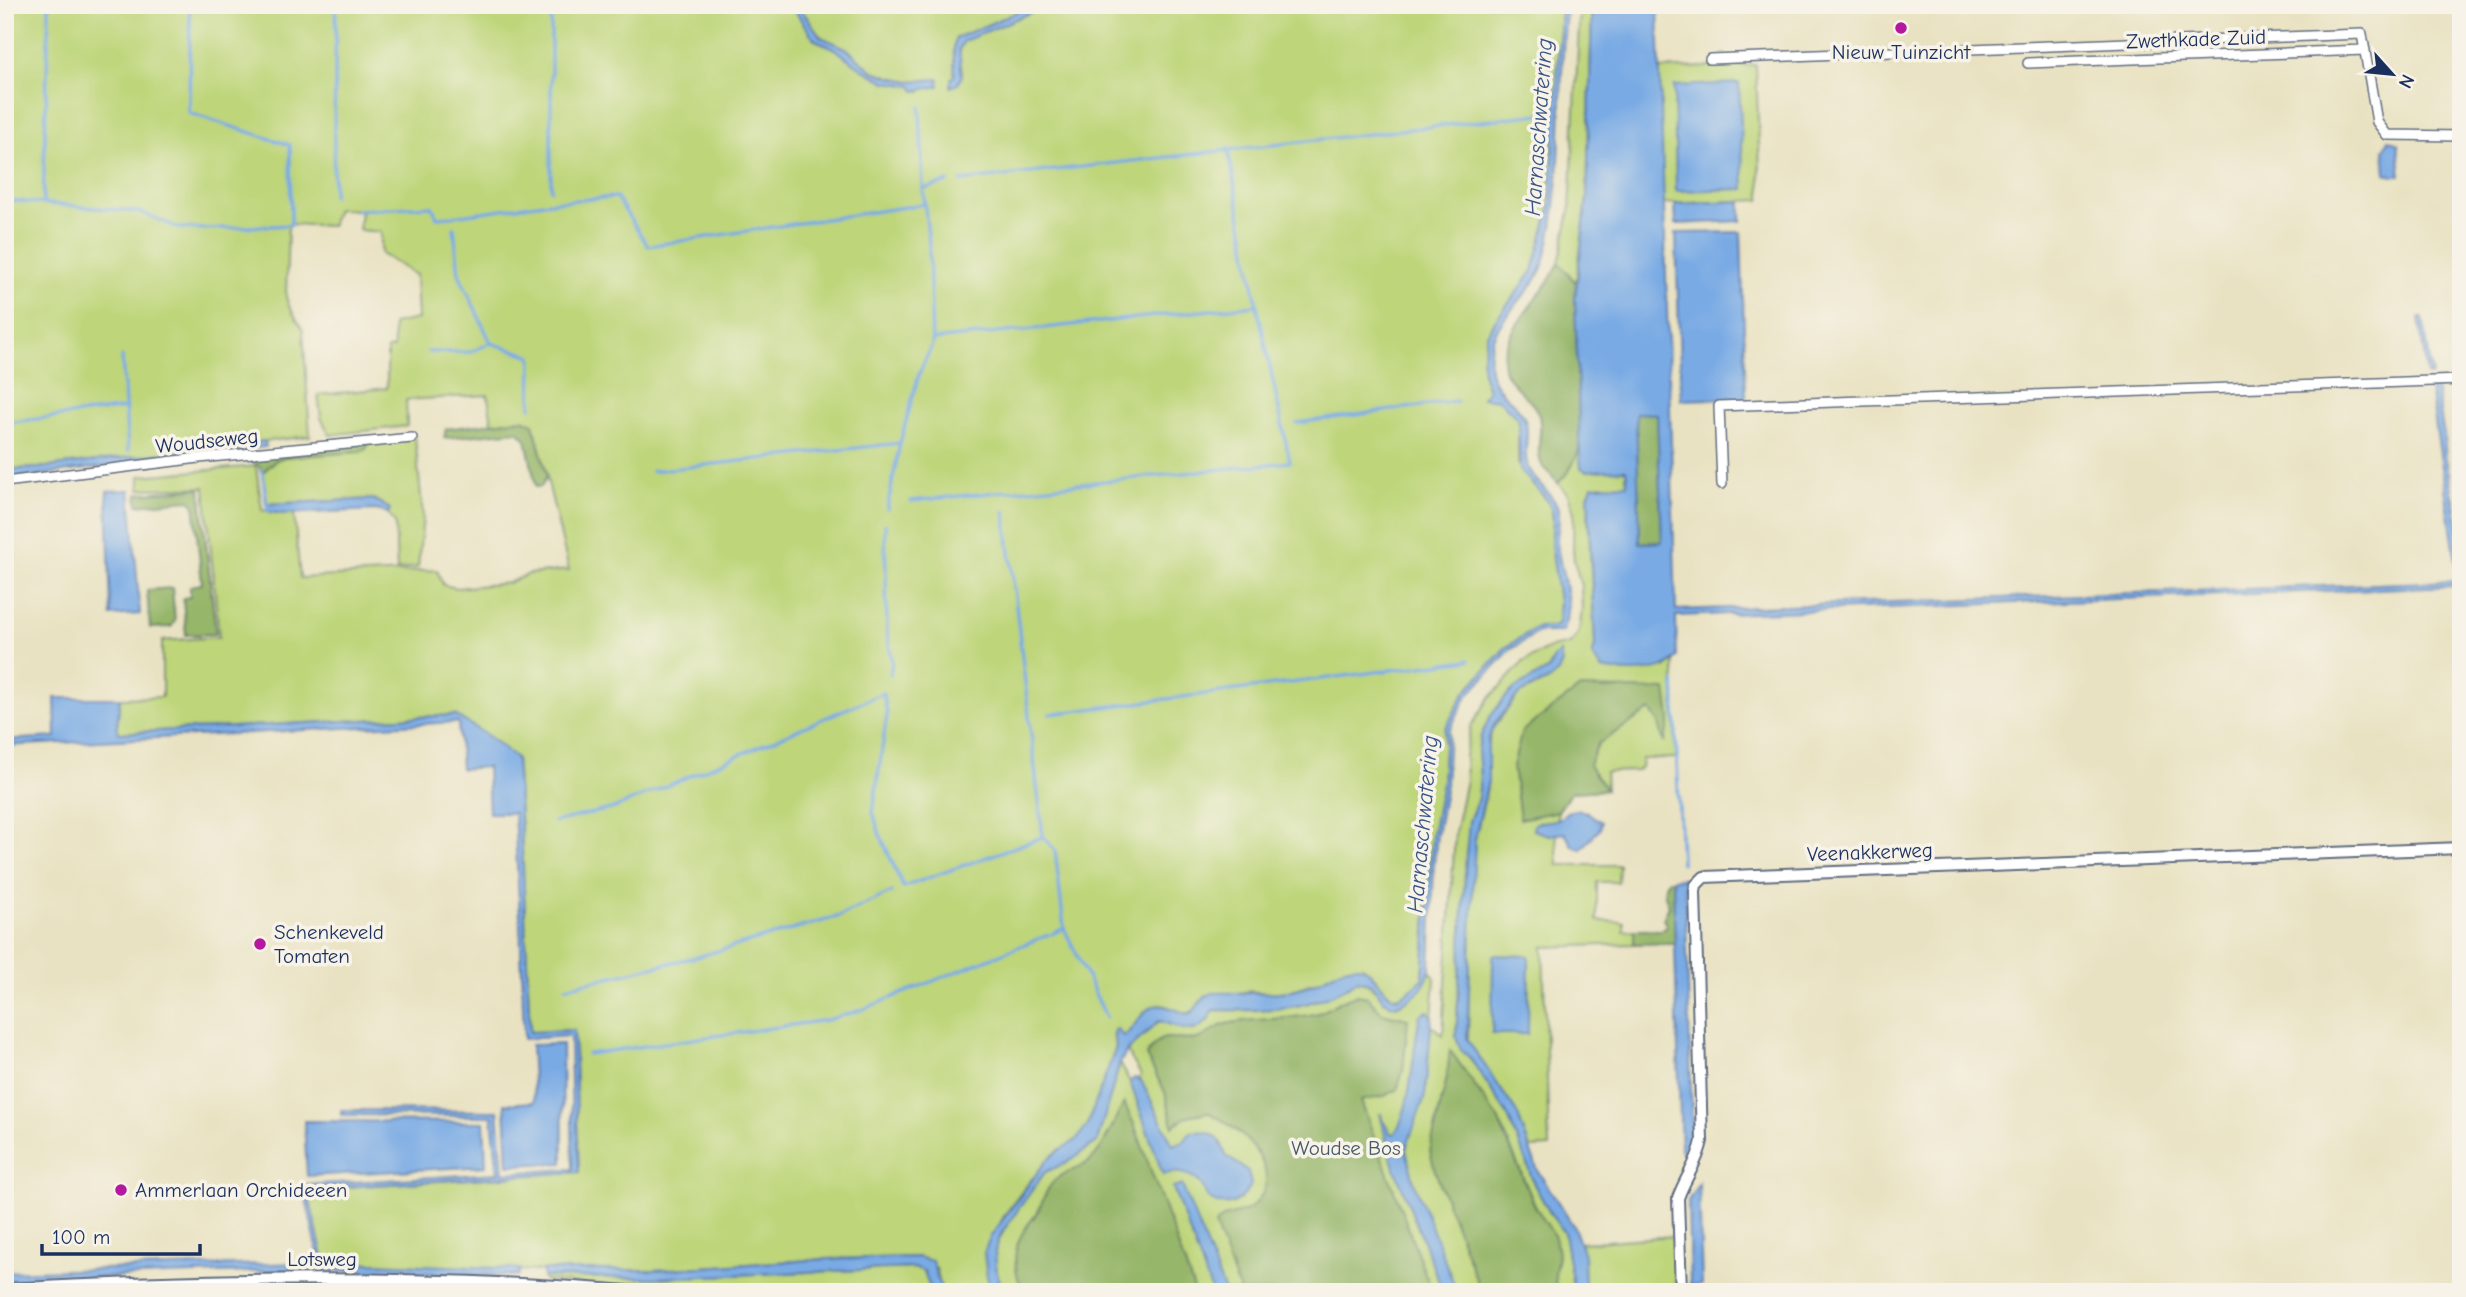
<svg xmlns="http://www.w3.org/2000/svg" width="2466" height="1297" font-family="'Comic Neue',sans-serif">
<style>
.green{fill:#bed579;stroke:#6c826c;stroke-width:2;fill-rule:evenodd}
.forest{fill:#96b669;stroke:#587264;stroke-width:2}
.water{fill:#79aae4;stroke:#4a6ca1;stroke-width:2;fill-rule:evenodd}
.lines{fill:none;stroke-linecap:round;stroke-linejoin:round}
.stream{stroke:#79aae4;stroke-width:3.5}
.minor-casing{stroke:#636e81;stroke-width:12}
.tertiary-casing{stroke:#636e81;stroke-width:14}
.minor{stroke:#fff;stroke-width:9}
.tertiary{stroke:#fff;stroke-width:10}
.poi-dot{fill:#b5179e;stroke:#f7f3e8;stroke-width:2.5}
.labels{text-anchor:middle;stroke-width:7;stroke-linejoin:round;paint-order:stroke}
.street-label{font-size:21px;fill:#1b2f5e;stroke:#f7f3e8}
.poi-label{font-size:21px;fill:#1b2f5e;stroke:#f7f3e8;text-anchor:start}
.park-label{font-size:21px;fill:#445865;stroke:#f7f3e8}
.water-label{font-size:23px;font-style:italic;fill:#375486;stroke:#f7f3e8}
</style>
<rect width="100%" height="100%" fill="#f7f3e8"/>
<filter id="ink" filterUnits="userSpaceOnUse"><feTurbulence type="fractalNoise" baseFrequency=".0143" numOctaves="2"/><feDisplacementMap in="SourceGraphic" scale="14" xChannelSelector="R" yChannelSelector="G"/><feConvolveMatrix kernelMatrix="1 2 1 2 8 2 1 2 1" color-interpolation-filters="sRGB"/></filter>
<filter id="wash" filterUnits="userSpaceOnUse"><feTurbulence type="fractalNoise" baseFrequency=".00686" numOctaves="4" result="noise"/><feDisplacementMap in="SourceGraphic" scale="28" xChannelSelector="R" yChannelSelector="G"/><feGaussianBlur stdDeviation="1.57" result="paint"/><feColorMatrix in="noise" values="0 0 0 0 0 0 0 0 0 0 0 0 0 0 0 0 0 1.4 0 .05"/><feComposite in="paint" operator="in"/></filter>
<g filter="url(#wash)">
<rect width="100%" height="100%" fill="#e9e2c2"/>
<path class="green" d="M5,5h786l24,35 17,7 35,25 19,9 27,5 2,5h6l17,-11 -28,1 -20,-4 -17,-6 -27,-23 -25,-11 -23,-32h236l-78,33c-5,13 0,25 -2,39l8,-2 -3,-26 5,-8 84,-36h513l-11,204 -17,62 -43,57 -7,48 5,14 -6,8 17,1 19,20v45l30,37 4,9 7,92 -1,22 -5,3h-16l-32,21 -40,44 -20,37 -3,54 -10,52 -9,144c-39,36 -31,9 -60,-13l-35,9 -4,4 -35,12 -20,2 -21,-2 -47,9 -6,10 -8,4 -27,-10 -36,33 -5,-4 -6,2 3,12 -29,79 -12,15 -16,9 -29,31 -28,37 -15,59 6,15h-51l-6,-24 -18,-11 -91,2 -173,11 -116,1 -214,-10 -16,-68 4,-4 266,-17 -4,-142 -44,3 -9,-206 -5,-69 -25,-20 -36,-23 -336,18 -2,-6 3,-29 42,-1v-56l57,-4 -14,-150 -65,2v-13l116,-10 6,44 32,4 6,64 137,-8 6,15 14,3 51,-5 21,-9 40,-4 -33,-138 -13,-13 -31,4 -4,-28 -82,5 1,26 -77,9 -9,-17 -3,-23 69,-7v-39l7,-1 -1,-24 25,-5 -2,-44 -35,-21v-22l-22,-2 2,-20 -24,-1 -6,17 -43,-2 -2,73 3,9 14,24 7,106 -272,32 -21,1 -12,-3z
M1580,5h12l-5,192 -11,86 -17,-20 11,-52z
M1756,65l5,135 -98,4 -4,-135z
M415,437l8,79 -5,51 -21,3 -2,-47 -7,-10 2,-4 -16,-10 -108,5 -4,-31 14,-13 8,-3 85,-15z
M1580,446v14l46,10 1,15 -35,1 -4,30 7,130 70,22 9,-7 2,97 -34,1 -1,8 -4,4 -32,1 1,18 -35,2 -13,19 -2,10 -18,1 11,13 7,-2 2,32h61l-1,17h-21v39l27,1v9l10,-1v14l-91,3 6,200 -19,1 -13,-35 -49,-71 3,-147 4,-56 10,-41 3,-17 -1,-32 5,-19 27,-36 32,-15 3,-18 -9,12 -30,15 -11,11 -14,18 -9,19 -3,13 2,28 -2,22 -7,17 -5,40 -10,181 5,13 9,8 37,56 13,31 14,39 16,29 14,20 10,59h-537l-17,-8 3,8h-20c-4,-13 -9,-26 -8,-39 1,-18 38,-63 50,-81l10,-4 54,-69 11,-36 14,27 7,-15 -14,-24 32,-30 6,2 43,-2 6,-11c52,1 99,2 143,-30 22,6 20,19 39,26 18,-8 28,-16 34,-35l5,7 -3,39 -4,-6 -8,5 23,19 12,-202 11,-53 -1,-24 6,-29 17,-27 35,-38 24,-13 23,-5 7,-8 3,-9 2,-20 -1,-21 -7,-26 -1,-13 1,-35 -6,-18 -10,-11 13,-15zM1479,1091l24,38 32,77z
M1674,1236l2,56h-91l-4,-49z
M915,1268l9,2 7,22h-247l-139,-11 -2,-4 112,1z
M299,1283h113l177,9h-539z"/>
<path class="forest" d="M1559,263l17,20 -1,16 5,140c0,17 -10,32 -22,44 -5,-6 -11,-11 -15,-16 -10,-16 2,-38 -5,-54 -7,-16 -26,-25 -33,-42 -13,-31 42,-79 54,-108z
M1636,412l21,1 5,129 -22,1z
M523,419l10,5 14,51 -5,11 -6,1 -10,-48 -8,-8 -74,7 2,-9z
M369,442l-3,7 -6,3 -76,5 -8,3 -14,13 -3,-7 -14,-9z
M200,488l16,146 -30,1 -3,-37 7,-1v-11l12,-2 -8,-81 -5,-3 -51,5 -1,-11z
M172,588l3,33 -4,6 -21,1 -3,-38z
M1580,688l86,2 4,28 -6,25 -5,-20 -9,-13 -52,34 -9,21 17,25 -35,2 -13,19 -38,8 -7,-53 9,-35z
M1673,879l2,64 -41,1v-14h27l5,-2 1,-4 -4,-5 6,-13c-4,-11 -7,-14 -2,-25z
M1357,995l11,2 14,16 26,6 -5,52 -6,19 -13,6 -23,5 71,191h-192l-25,-67c12,-15 26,-8 38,-19 37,-35 -14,-80 -46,-94l-19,4 -15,10 -8,-34 -19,-36c20,-31 25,-12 51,-17 11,-3 18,-12 29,-15 30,-7 62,-3 92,-11 14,-4 24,-16 39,-18z
M1450,1050l48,69 37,87 20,31 3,17 -3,20 1,18h-75l-46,-121 -5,-20 17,-74z
M1124,1103l10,21 61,168h-172c-10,-24 -12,-45 4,-66 3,-5 7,-8 10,-13 7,-13 9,-27 22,-36 10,-8 24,-8 33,-18 14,-15 22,-38 32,-56z"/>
<path class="water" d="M791,5h7l23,32 25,11 27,23 17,6 20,4 28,-2 1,7 -24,5 -3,-5 -26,-4 -19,-10 -35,-25 -17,-7z
M1034,5h14l-84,36 -5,8 3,26 -4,9 -7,3v-9l3,-1c2,-14 -3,-26 2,-39z
M1561,5h6c-11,85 0,172 -22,254 -12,44 -62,58 -55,111 3,21 25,30 34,47 7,14 -1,32 3,47 3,14 21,25 28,38 8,15 1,27 2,42 3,29 19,59 5,88h-24l-29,19 -42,45 -18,35 -3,54 -9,50 -3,29 -4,107c-7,22 -15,26 -35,35l-11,-5 -12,-17 -14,-4c-45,31 -91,31 -144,30 -18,31 -27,19 -55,11l-32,30 -7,12 -23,79 -31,21 -21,9 -43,60 -7,19 2,21 6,20h-10l-6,-15 -3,-24 6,-16 56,-76 13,-11 16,-9 12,-15 29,-79 -2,-17 3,-1 7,8c27,-29 20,-41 63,-23h4l14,-18 7,-3c24,-1 53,2 76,-2 10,-2 27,-7 35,-12 11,-6 22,-14 35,-13 18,1 28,40 44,30 7,-4 15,-12 21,-17l9,-144 10,-52 3,-54 20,-37 40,-44 32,-21h16l5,-3 1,-22 -8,-58 2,-25 -1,-9 -4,-9 -28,-31 -2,-51 -19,-19 -17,-2 6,-8 -5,-14 -1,-15 5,-27 7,-12 39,-51 17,-62z
M1592,5h66l18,605 783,-29 -29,-193h6l8,48 2,23 15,79v64l-2,-10 -5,-6 -778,30 1,41c-15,19 -54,16 -76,12l-9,-14 3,-9 -7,-150 4,-10 35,-2 -1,-14 -40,1 -5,-3 -1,-8 -5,-161 12,-102zM1636,413l21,1 5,128 -22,1z
M1739,83l5,106 -68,2 -2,-105z
M2389,139l9,5 3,32h-8l-7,-3 -2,-23z
M1741,201v20l-65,3 -1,-20z
M1741,232l5,166 -65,2 -5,-167z
M2419,318h4l9,56 -2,2 -3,-1z
M265,441l1,6 -261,32v-13l12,3 21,-1z
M130,490l10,124 -29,2 -4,-125z
M373,499l17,10 -2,4 -12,-3 -92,4 -15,-2 -3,-8z
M1560,653l2,10 -4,9 -7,7 -32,15 -24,29 -7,17v41l-13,58 -8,200 50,74 21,58 36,56 10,28 1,37h-11l-10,-59 -14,-20 -16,-29 -14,-39 -13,-31 -37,-56 -9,-8 -5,-13 10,-181 3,-35 9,-22 2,-22 -2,-28 3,-13 9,-19 14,-18 11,-11 34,-19 5,-12z
M55,698h65l-3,29 2,6 336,-18 36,23 25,20 7,107 7,167 44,-2 5,142 -267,17 -4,4 16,68 196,8 -2,7 -199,-6v-13l-15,-67 2,-5 192,-12 -6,-57 -151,-1v-5l157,1 5,62 70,-4 -3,-133 -46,3 -4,-122 -6,-104h-25l-2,-46 -26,2 -3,-47 -453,24v-6l51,-3z
M1576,810l11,2 14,10 -1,7 -19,20 -9,-3 -7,-13 -16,2 -16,-5 1,-6c12,-5 24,0 33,-12z
M1683,878l2,6 8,269 -12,-1 -8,-273z
M1493,955l36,1 -1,78h-36z
M1428,1011l4,6 -7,79 -19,53 8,33 43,110h-14l-53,-136 -10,-43 10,20 4,1c18,-23 19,-89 26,-119z
M562,1044l1,119 -55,2 -3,-61 29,-2 -3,-57z
M1134,1078l7,2 32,65 11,-4 7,-9c21,-3 30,5 35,24l22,15 3,14c-7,15 -24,26 -40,15 -6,-4 -7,-13 -12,-18 -9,-9 -25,-12 -36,-7l-33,-93z
M304,1121l180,1 2,44 -179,10z
M1699,1183l3,102h-12l-2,-84z
M1182,1185l43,107h-13l-39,-104z
M918,1257l14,4 10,31h-11l-7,-21 -9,-3 -260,10 -112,-1v-7h111l173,-11z
M299,1263l1,7 -295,11v-9z"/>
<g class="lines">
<path class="stream" d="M551,5v185
M961,181l596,-69
M923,189l25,-7
M333,196l3,-191
M5,200l135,12 39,16 25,1 87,-4 -1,-80 -101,-32 1,-108
M43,203l6,-198
M357,210l75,-4 5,11 16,-1 98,-14 65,-5 32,49 277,-42
M454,228l5,46 32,69 41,13 -1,51
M932,340l325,-35
M428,352h42l21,-9
M122,357l6,94
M5,423l121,-15
M1297,423l160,-22
M262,470l6,40 3,-1
M652,471l248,-28
M911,501l379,-39 -33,-157 -29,-156
M887,509l13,-66 19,-69 13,-29 -3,-100 -6,-56 -3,-82
M1005,511l38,326 12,13 9,78 42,89
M885,524l2,107 5,31 -2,13
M1674,682l7,181
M1050,714l419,-54
M554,822l61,-14 268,-115 4,21 -14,98 6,20 24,55 140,-50
M1052,934l12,-6
M566,987l134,-31 140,-40 52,-24
M588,1054l239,-34 34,-10 187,-75"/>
</g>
</g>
<g filter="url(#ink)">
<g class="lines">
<defs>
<path id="minor" d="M1710,59l652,-25 15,88 10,13 74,1
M2028,63l337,-13
M5,482l194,-24 213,-20
M1722,484l-3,-78 742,-26"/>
<path id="tertiary" d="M5,1289c212,-12 423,-15 635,3
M1681,1292l-3,-94c7,-20 20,-36 24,-57l-7,-249 1,-7 8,-8 757,-29"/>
</defs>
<use href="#minor" class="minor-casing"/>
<use href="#tertiary" class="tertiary-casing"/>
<use href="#minor" class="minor"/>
<use href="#tertiary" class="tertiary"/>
</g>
</g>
<g class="poi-dot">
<circle cx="1901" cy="28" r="7"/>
<circle cx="260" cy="944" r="7"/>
<circle cx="121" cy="1190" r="7"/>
</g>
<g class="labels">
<g class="street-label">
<text transform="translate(2196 39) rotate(-2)" y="7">Zwethkade Zuid</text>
<text transform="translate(207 441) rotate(-6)" y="7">Woudseweg</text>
<text transform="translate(1870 852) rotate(-2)" y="7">Veenakkerweg</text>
<text x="322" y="1266">Lotsweg</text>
</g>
<g class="poi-label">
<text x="1901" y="59" text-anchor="middle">Nieuw Tuinzicht</text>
<text x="274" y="939">Schenkeveld<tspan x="274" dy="24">Tomaten</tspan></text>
<text x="135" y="1197">Ammerlaan Orchideeen</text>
</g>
<g class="park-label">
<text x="1346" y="1155">Woudse Bos</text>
</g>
<g class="water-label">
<text transform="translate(1538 127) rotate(-86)" y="8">Harnaschwatering</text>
<text transform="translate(1422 824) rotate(-85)" y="8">Harnaschwatering</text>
</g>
</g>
<rect width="2466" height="1297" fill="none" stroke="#f7f3e8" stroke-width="28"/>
<g transform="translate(2392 74) rotate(117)" stroke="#f7f3e8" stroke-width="5" paint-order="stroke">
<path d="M0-5L12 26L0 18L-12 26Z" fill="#1b2f5e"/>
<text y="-10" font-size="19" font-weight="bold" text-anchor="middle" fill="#1b2f5e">N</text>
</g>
<path d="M42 1244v10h158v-10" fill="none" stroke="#1b2f5e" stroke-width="3.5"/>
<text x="52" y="1244" font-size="21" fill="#1b2f5e" stroke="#f7f3e8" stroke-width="5" paint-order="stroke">100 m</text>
</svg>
